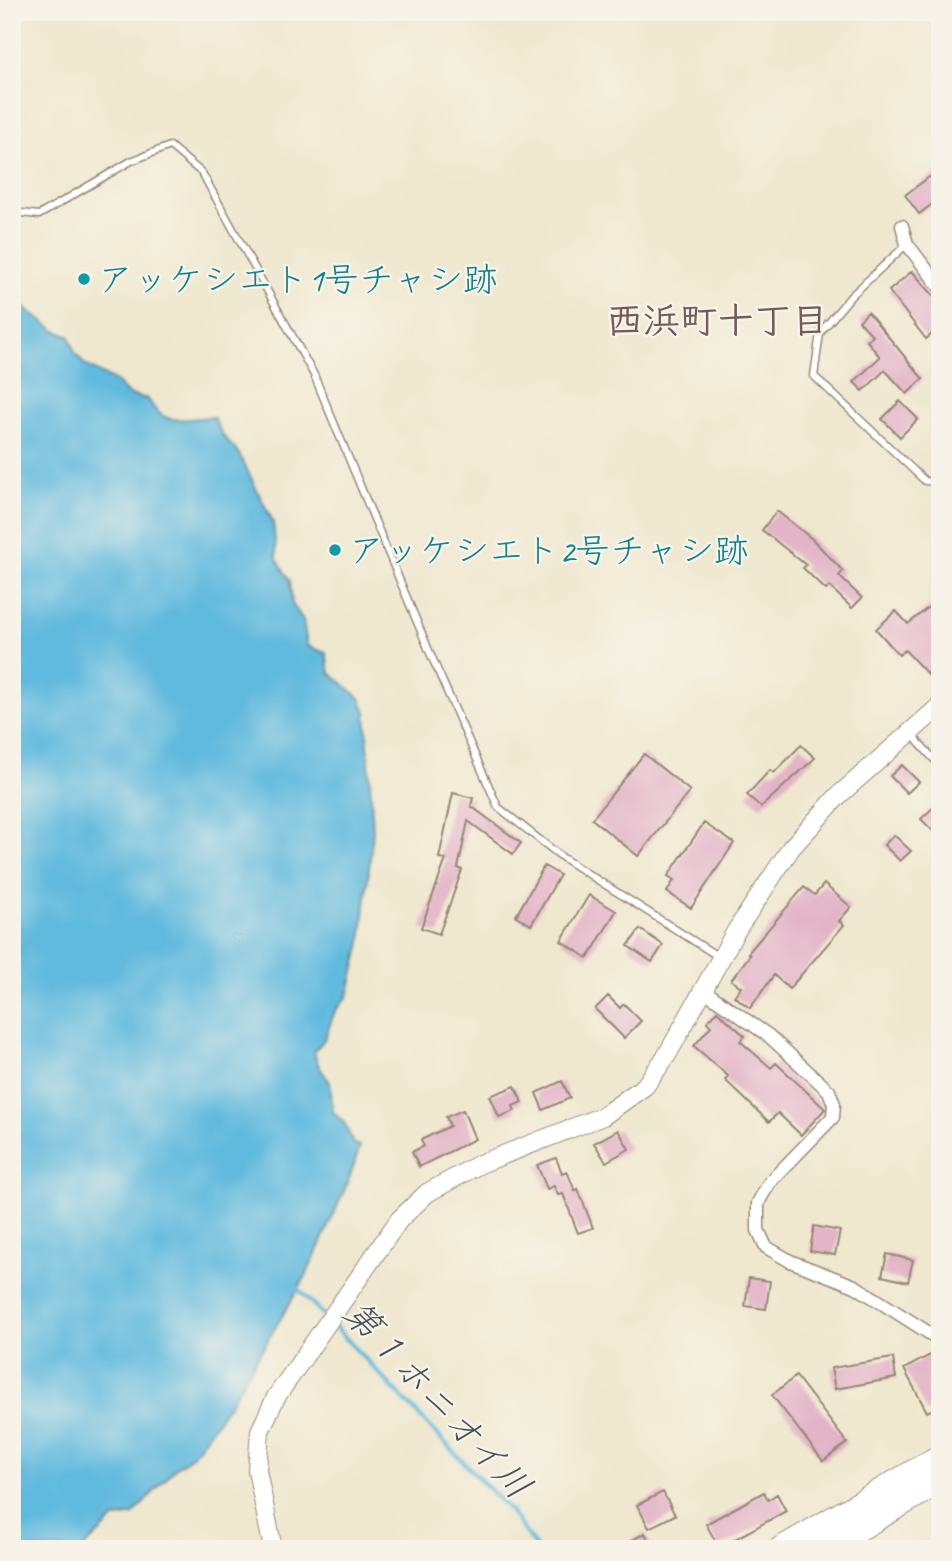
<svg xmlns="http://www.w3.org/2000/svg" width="952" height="1561" font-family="Caveat,'Klee One',sans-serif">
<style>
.water{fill:#61bade;stroke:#4e727e;stroke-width:2}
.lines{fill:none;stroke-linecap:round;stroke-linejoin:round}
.stream{stroke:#61bade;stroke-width:4.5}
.building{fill:#e3b4c8}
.lane-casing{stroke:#958876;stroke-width:9}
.street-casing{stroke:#958876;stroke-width:15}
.secondary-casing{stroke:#958876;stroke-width:20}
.highway-casing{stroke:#958876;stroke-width:25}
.lane{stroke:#fff;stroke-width:6}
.street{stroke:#fff;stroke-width:12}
.secondary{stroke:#fff;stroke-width:18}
.highway{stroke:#fff;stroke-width:23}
.culture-dot{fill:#0f9aa8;stroke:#f7f3e8;stroke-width:2.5}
.labels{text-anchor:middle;stroke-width:5;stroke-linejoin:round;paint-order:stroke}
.culture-label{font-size:35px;fill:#0d838f;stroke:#f7f3e8;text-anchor:start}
.neighbourhood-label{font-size:37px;font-weight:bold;fill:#765a5a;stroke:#f7f3e8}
.water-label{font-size:37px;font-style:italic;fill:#465558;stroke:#f7f3e8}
</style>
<rect width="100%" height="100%" fill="#f7f3e8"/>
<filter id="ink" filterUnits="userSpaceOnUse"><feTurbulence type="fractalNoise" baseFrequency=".0143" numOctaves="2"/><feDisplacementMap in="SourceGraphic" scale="14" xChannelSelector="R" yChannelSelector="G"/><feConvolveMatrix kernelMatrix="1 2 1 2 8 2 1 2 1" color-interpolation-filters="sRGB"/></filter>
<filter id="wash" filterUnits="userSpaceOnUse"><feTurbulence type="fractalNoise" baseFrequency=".00686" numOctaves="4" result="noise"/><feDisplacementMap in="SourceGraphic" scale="28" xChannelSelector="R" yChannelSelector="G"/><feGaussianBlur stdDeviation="1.57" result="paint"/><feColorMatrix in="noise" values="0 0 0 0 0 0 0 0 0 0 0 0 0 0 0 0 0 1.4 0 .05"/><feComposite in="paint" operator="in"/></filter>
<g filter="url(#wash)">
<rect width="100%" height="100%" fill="#efe7ce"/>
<path class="water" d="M12,299l44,32 13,5 6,17 9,11 32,18 13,13 19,4c16,30 35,19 65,18l10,19 16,18 34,68 4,37 13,22 2,23 11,16 4,26 19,7 4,20 30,25 6,14 7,119 -12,112 -13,53 -13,15 -10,27 -11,14 5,15 11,15 3,30 12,12 8,20 7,2 -12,36 -42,94 -76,127 -39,54 -15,10 -43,48 -19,4 -31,30h-71z"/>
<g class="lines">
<path class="stream" d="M298,1289l29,29
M333,1325l177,186 27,38"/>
</g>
<g id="blocks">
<path class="building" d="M940,169v29l-21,16 -14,-19z
M912,271l28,32v24l-14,12 -37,-48z
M868,312l55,67 -16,15 -22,-24 -22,21 -9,-9 26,-25 -13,-16 6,-5 -14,-15z
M900,401l18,18 -18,18 -18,-18z
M777,511l35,28 31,32 -4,5 23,22 -10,10 -23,-22 -3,4 -23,-22 3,-3 -44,-35z
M940,598v72l-9,8 -26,-28 -6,5 -23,-26 20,-18 12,13z
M801,745l14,13 -54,49 -14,-12 23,-25 4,3z
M644,754l46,37 -52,65 -46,-37z
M902,765l17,17 -12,11 -17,-17z
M453,793l20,5 -2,8 50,37 -8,11 -45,-33 -10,47 4,2 -23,64 -18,-6 25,-69 -7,-1z
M940,801v37l-19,-19z
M704,823l30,20 -43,65 -24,-16 7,-12 -6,-4z
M894,835l17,16 -11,10 -16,-16z
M544,866l16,9 -29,50 -15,-9z
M824,884l27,23 -12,14 5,4 -55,64 -15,-14 -24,33 -16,-12 7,-9 -10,-7 19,-25 -2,-2 56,-66 11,8z
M589,895l27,16 -28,47 -27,-17z
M640,929l23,16 -11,17 -24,-16z
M608,996l12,12 4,-4 17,17 -17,17 -29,-29z
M717,1011l28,25 -5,5 31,27 5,-5 49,46 -24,26 -23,-22 -9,9 -44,-42 3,-4 -34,-30 17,-20 -4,-4z
M562,1081l8,17 -27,12 -7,-17z
M515,1086l7,16 -9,4 2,5 -16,6 -9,-21z
M463,1110l12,29 -56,28 -7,-15 12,-6 -3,-6 29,-14 -4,-9z
M618,1130l11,19 -23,13 -12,-19z
M556,1158l6,15 5,-2 8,20 3,-2 15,39 -15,5 -15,-39 -5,1 -4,-9 -7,3 -10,-24z
M814,1226l26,5 -5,24 -25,-4z
M887,1254l26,6 -5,22 -26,-6z
M749,1278l21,3 -4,28 -21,-3z
M930,1355l10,18v33l-13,6 -23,-43z
M893,1358l3,20 -61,11 -4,-21z
M796,1376l51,67 -24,18 -51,-66z
M663,1492l12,23 -26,13 -12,-23z
M764,1492l4,8 9,-6 9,17 -67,37 -13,-24z
M645,1533l8,16h-36z"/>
</g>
</g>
<g filter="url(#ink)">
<use href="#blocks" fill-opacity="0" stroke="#958876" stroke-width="2"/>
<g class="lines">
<defs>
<path id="lane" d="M12,212l27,3 92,-54 39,-15 32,27 112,202 116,278 68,154 65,51 156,99
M907,244l-56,52 -31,37 -6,43 111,105 15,1
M911,734l29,32"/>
<path id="street" d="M902,226l5,18 33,43
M703,990l66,46 60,55 5,13 -1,13 -64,66 -11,20v27l8,17 24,14 65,25 85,54"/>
<path id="secondary" d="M273,1549l-16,-79 3,-39 16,-34 123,-177 28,-27 53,-29 123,-48 42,-30 22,-31 69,-124 55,-83 47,-52 102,-90"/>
<path id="highway" d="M780,1549l160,-93
M825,1549l115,-67"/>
</defs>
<use href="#lane" class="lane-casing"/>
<use href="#street" class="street-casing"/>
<use href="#secondary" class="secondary-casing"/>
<use href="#highway" class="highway-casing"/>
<use href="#lane" class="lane"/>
<use href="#street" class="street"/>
<use href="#secondary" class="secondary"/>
<use href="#highway" class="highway"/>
</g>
</g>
<g class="culture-dot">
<circle cx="84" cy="279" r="7"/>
<circle cx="335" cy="550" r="7"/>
</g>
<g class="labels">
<g class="culture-label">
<text x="98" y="291">アッケシエト1号チャシ跡</text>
<text x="349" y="562">アッケシエト2号チャシ跡</text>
</g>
<g class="neighbourhood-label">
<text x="717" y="333">西浜町十丁目</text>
</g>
<g class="water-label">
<text transform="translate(438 1399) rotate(47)" y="13">第１ホニオイ川</text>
</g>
</g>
<rect width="952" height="1561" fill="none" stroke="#f7f3e8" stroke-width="42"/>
</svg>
